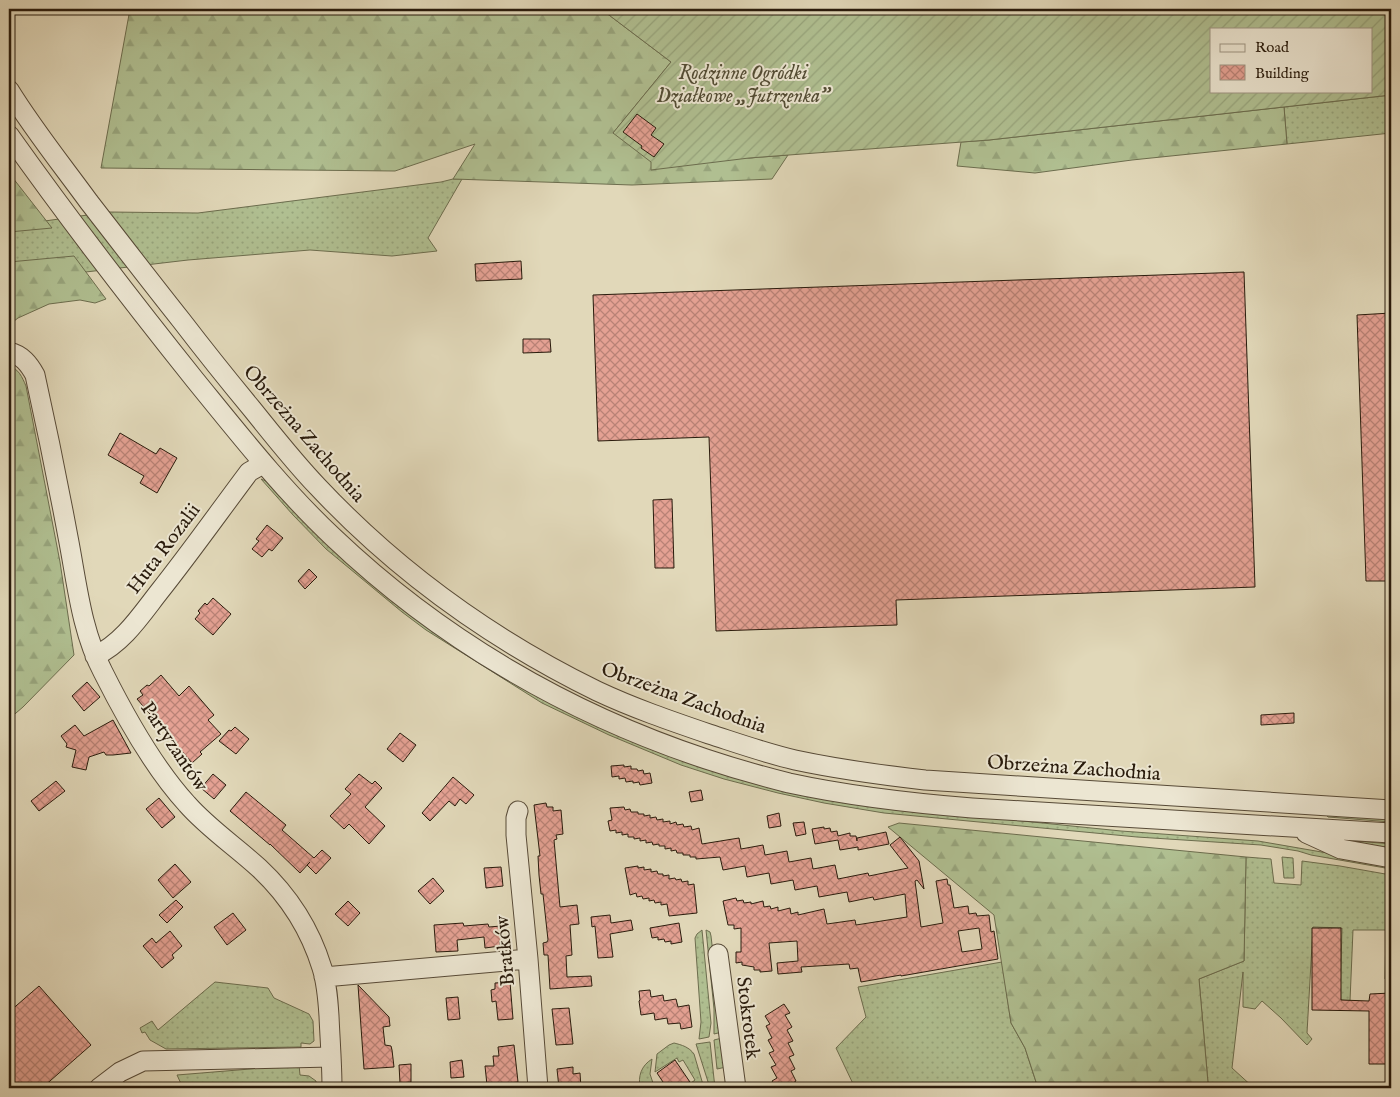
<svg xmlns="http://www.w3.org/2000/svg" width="1400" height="1097" font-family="'IM FELL English',serif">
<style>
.grass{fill:url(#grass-dots);stroke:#6c6d4e}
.forest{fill:url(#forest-firs);stroke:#6c6d4e}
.garden{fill:url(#garden-furrows);stroke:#6c6d4e;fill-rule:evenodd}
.building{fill:url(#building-cross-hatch);stroke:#291b0c;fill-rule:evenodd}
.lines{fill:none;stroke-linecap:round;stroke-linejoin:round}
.minor-casing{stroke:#574a37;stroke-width:21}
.minor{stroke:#ece6d2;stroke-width:19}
.labels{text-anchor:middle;stroke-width:4;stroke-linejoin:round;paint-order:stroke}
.park-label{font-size:20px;font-style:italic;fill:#524c34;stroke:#ece6d2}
.street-label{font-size:20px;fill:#291b0c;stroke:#ece6d2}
</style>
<defs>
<pattern id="grass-dots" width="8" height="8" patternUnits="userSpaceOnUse" patternTransform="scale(1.25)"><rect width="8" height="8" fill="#b0bf91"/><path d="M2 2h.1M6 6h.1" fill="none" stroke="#97a47c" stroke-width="1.8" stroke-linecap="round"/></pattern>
<pattern id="forest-firs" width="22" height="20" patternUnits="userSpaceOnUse" patternTransform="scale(1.25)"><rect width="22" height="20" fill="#b0bf91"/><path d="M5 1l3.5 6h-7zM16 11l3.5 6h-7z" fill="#97a47c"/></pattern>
<pattern id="garden-furrows" width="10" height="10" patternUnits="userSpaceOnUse" patternTransform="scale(1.25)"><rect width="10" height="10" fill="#b0bf91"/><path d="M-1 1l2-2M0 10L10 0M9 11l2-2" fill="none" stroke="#97a47c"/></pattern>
<pattern id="building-cross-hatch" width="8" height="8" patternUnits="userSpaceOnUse" patternTransform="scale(1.25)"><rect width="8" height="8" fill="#e4a193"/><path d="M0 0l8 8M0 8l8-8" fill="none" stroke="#b98276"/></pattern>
</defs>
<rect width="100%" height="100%" fill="#e1d8b9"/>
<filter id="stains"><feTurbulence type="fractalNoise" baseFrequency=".004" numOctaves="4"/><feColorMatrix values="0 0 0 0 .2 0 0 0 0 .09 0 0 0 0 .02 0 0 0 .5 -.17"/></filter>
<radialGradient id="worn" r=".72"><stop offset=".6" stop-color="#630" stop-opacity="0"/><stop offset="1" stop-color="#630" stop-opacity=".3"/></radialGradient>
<path class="grass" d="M1391,95v38l-104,11 -3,-37z
M453,179h9l-34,59 9,13 -45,5 -82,-6 -122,10 -179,21v-55l100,-14 89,1 243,-31z
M261,479l7,3 260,208 337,115 58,8 60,4 138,14 137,10 133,23v5l-80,-14 -13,-4 -37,-6 -124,-8 -253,-24 -60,-10 -46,-10 -54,-14 -43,-14 -72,-30 -67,-32 -116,-73 -24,-18 -76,-63 -33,-34z
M1325,814l66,5v3l-63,-5z
M1345,840l46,4v6l-45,-8z
M1246,857l25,2 3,24 27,2 1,-24 38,5 51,9v104h-6l1,-49h-33l-3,71 -10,-1 2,-72 -29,-1 -6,106 5,6 -5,6 -26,-27 -19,-17 -7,8 -12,-2v-35l-11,96 22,20h-48l2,-5 -9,-104 45,-18z
M1282,857l11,1 1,20h-10z
M702,930l9,93 -2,14 -10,2 2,-17 -6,-84 2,-4z
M706,930l4,2 1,4 11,96 -8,2v-25z
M1002,962l9,61 14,25 13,40h-183l-19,-40 30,-31 -8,-30z
M215,982l53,6 6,10 35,16 4,7 1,20 -4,3 -9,-1v4l-135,2 -16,-9 -5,-8 -3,1 -2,-5 12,-7 6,9z
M722,1038l4,29 -9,2 -3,-29z
M710,1042l5,46h-5l-14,-44z
M674,1043c8,2 15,4 20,11l10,34h-10l-3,-5 4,-3 -12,-20 -4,2 -2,-4 -22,14 2,-18 12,-9z
M652,1059l-2,15 3,9 -1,5h-12c-2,-12 1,-22 12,-29z
M299,1065l1,10 9,1 7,5v7h-133l-6,-13z"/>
<path class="forest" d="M130,9h471l70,53 -58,71 136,25 39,-3 -16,24 -140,6 -179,-6 22,-35 -80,27 -294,-3z
M1284,107l3,37 -155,16 -97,13 -78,-7 4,-24 28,-2z
M9,173l43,55 -43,4z
M74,256l32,43 -11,4 -15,-3 -31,4 -31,14 -9,7v-63z
M9,366c10,3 13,11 17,20l34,176 14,93 -51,52 -14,12z
M899,823l347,34 -2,104 -45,18 9,104 -2,5h-168l-13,-40 -14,-25 -17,-108 -106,-88z"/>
<path class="garden" d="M601,9h790v86l-402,45 -240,18 -98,12v-8l-38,-29 58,-71zM1211,29h160v62h-160z"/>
<path class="building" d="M637,114l19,14 -5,7 13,9 -10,13 -13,-9 1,-2 -19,-14z
M521,261l1,18 -46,2 -1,-17z
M1244,272l11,315 -359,13 1,25 -181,6 -7,-194 -111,4 -5,-146z
M1391,313v268h-25l-9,-266z
M523,339h27l1,13 -28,1z
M120,433l36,21 4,-6 17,10 -20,35 -17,-10 4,-7 -36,-21z
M672,499l2,69h-19l-2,-68z
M267,525l16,13 -11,13 -3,-2 -7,8 -10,-8 7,-8 -3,-2z
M309,569l8,8 -12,12 -7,-8z
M213,598l18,16 -18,21 -18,-16 5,-6 -2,-2 7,-8 2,2z
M161,675l18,21 10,-10 25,29 -6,5 13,14 -21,18 2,2 -10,9 -55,-64 6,-4 -3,-4 7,-6 2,1z
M87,682l13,15 -16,14 -12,-15z
M1294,713v10l-33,2v-10z
M113,720l18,33 -18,2h-7l-2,-3 -15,5 -3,13 -14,-3 4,-17 -10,-3 1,-3 -6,-8 14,-11 9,11z
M235,727l14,12 -13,15 -17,-13 10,-11 2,1z
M400,733l16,12 -13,17 -16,-13z
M624,765v2l7,-1v3h6l1,2 5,-1 1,4 6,-1 2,10 -12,2 -1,-3 -6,1v-2l-7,1 -1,-4 -6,1v-3l-7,1 -1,-11z
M213,774l13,11 -12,14 -13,-11z
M359,774l13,10 3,-3 7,7 -17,19 20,19 -16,18 -20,-20 -5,5 -14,-13 21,-22 -6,-5z
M453,777l21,18 -8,9 -6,-5 -5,7 -6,-5 -19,20 -8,-8z
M56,781l9,10 -26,20 -8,-10z
M701,790l2,10 -12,2 -2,-10z
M246,792l40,33 -4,5 32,28 8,-8 9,8 -15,16 -9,-9 3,-3 -10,11 -30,-29v1l-40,-34z
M159,798l16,19 -13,11 -16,-19z
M546,803l1,4h6v4l8,-1 2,24 -7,1 1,4 -3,1 6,67 17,-2 2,19 -9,1 2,30 -6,1 1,21 24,-1 1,10 -42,3 -2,-34h-4l-1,-12 4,-1 1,-2 -5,-46h-2l-2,-19 -1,-19h2l-6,-51z
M624,807l1,3 5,-1 1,3h7v2h6v2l6,-1v3l6,-1 1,3 6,-1v3l7,-1v3l6,-2 1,3 6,-1 1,3 7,-1 1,4 7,-2 3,16 37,-6 2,11 22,-4 2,10 22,-4 2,11 22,-4 2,11 22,-4 3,14 30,-6 1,3 39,-8 -18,-23 10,-8 19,24 5,28 -7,-9 -2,1 6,46 22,-4 -7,-42 11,-2 1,6h2l4,23 14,-2 1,8 7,-1 1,3 12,-1 2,17 3,-1 4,28 -97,17v-1l-40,7 -3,-14 -8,1 -1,-5 -48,3 1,5 -24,2 -1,-11 21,-2 -1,-20 -28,2 3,28 -12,1v-2h-6v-3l-12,-2v-3l-6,1v-11h5v-24l-7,1v-4h-6l-5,-24 13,-3 1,3 6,-1 1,3 7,-1v2l12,-3 1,6 6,-1 1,3 7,-2v4l12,-3 1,6 7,-2v3l26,-6 3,15 28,-4 1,5 51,-8 -2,-23 -31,6 -1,-3 -24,5 -2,-10 -28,5 -2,-11 -22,4 -2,-10 -22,4 -2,-11 -22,4 -2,-11 -22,4 -3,-13 -24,2v-2h-6v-2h-7v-2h-6l-1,-3 -5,1v-3l-6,1v-3h-6v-2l-6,1 -1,-3 -6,1v-3l-6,1v-3l-6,1v-2h-6v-3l-6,1v-3l-6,1v-3l-6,1 -2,-10 4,-1 -2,-12zM979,928l3,21 -20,3 -4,-21z
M779,813l2,13 -12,2 -2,-12z
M804,822l2,12 -10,2 -3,-13z
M824,827v2l6,-1 1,4 6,-1 1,5 12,-3v3h6l1,5v-3l29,-6 3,12 -31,6v-3l-18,3 -2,-10 -23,4 -3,-15z
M175,864l16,18 -18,16 -15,-18z
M638,866v2l6,-1v3l7,-1v3l6,-1 1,3h5v2l6,-1v4l6,-1 1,2 5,-1 1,3 6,-1v4l6,-1 3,29 -28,3 -2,-12 -6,1v-3l-6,1 -1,-3 -5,1v-3l-6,1 -1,-3 -5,1 -1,-4 -6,2 -5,-27z
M501,867l2,19 -17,2 -2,-20z
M433,878l11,13 -14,13 -12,-13z
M176,900l7,7 -16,16 -8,-8z
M348,901l12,12 -12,13 -13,-12z
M233,913l13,17 -19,15 -13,-18z
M610,915l1,8 20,-3 2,10 -23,4 3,23 -15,1 -3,-32 -3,1 -1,-10z
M463,923l1,3 24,-2 1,3 12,-1 2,16h-3v4l-15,2 -1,-11 -27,3 1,11 -22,1 -2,-27z
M679,923l3,19 -11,2v-3l-6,1 -1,-3 -6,1v-3l-6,1 -2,-10z
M1312,928h29v72l28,1 1,-7 21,-1v71h-22v-53l-57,-1z
M170,931l12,15 -10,9 2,3 -12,10 -19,-22 9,-8 4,5z
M510,982l3,37 -15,1 -2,-19 -4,1 -1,-12 4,-1v-6z
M358,985l31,32 1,9 -7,1 2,18 6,1 1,4 2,17 -30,2z
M39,986l52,59 -49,43h-33v-76z
M650,990l1,7 12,-2 1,6 12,-2 2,8 11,-2 3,22 -11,2 -1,-6 -12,1 -1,-6 -12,2 -1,-7 -13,2 -2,-14 1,-1 -1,-9z
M458,997l2,22 -12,1 -2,-22z
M784,1004l6,9 -5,2 7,12 -5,3 6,11 -5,2 6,12 -5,2 6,12 -4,2 5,10 -3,2 3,5h-20l-4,-7 5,-3 -6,-11 5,-2 -7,-12 5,-2 -6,-11 4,-2 -6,-12 4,-2 -5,-8z
M569,1008l4,36 -17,1 -4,-36z
M514,1045l4,37 -31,3 -2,-19h9l-1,-10h6l-1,-9z
M462,1060l2,17 -13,1 -1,-16z
M675,1060l19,28h-27l-10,-15z
M411,1064v18l-11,1 -1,-18z
M573,1067v7l7,-1 1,15h-22l-2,-19z"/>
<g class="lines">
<defs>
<path id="minor" d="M9,90c24,39 53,75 80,112 31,40 61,79 92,118 23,30 47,60 71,89 21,26 42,53 66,78 79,84 175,153 279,204 36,17 74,30 112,43 28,9 56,19 86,26 42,9 86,15 130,20l466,30
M9,135c59,83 122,165 186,245 44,54 87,109 138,157 106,101 234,176 373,222 27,9 55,17 83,24 60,13 121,20 183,25l419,25
M9,352c13,3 20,12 26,23 12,54 23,108 33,162 9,46 13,93 35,135 22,44 51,96 84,132 21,24 48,42 72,64 30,28 51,61 63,100 5,16 6,32 7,48 1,24 3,48 3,72
M95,656c28,-13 46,-41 64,-64 31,-39 60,-80 90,-120l14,-8
M518,811l-2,7v17l12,124 10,129
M1306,833l35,16 50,9
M718,954l18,134
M324,977l204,-18
M99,1088l21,-16 23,-11 188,-4"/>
</defs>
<use href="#minor" class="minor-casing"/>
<use href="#minor" class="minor"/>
</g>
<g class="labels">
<g class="park-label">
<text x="743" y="79">Rodzinne Ogródki<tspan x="743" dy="23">Działkowe „Jutrzenka”</tspan></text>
</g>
<g class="street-label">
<text transform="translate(305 433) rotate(49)" y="7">Obrzeżna Zachodnia</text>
<text transform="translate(163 548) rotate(-53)" y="7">Huta Rozalii</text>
<text transform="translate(684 697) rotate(20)" y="7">Obrzeżna Zachodnia</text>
<text transform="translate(175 746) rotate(56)" y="7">Partyzantów</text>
<text transform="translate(1074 767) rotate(4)" y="7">Obrzeżna Zachodnia</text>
<text transform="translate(504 951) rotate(-95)" y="7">Bratków</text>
<text transform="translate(749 1018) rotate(83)" y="7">Stokrotek</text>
</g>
</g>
<rect width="1400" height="1097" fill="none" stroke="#e1d8b9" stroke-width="30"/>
<rect x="10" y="10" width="1380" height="1077" fill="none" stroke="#291b0c" stroke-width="2.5"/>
<rect x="15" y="15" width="1370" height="1067" fill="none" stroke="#291b0c"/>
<rect x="1210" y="28" width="162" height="65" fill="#ece6d2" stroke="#9e9583"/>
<rect x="1220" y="44" width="25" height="8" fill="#ece6d2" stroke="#9e9583"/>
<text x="1255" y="52" font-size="15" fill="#291b0c">Road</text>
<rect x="1220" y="65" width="25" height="15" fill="url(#building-cross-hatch)" stroke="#9e9583"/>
<text x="1255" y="78" font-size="15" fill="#291b0c">Building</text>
<rect width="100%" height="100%" filter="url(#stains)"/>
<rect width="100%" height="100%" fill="url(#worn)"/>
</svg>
